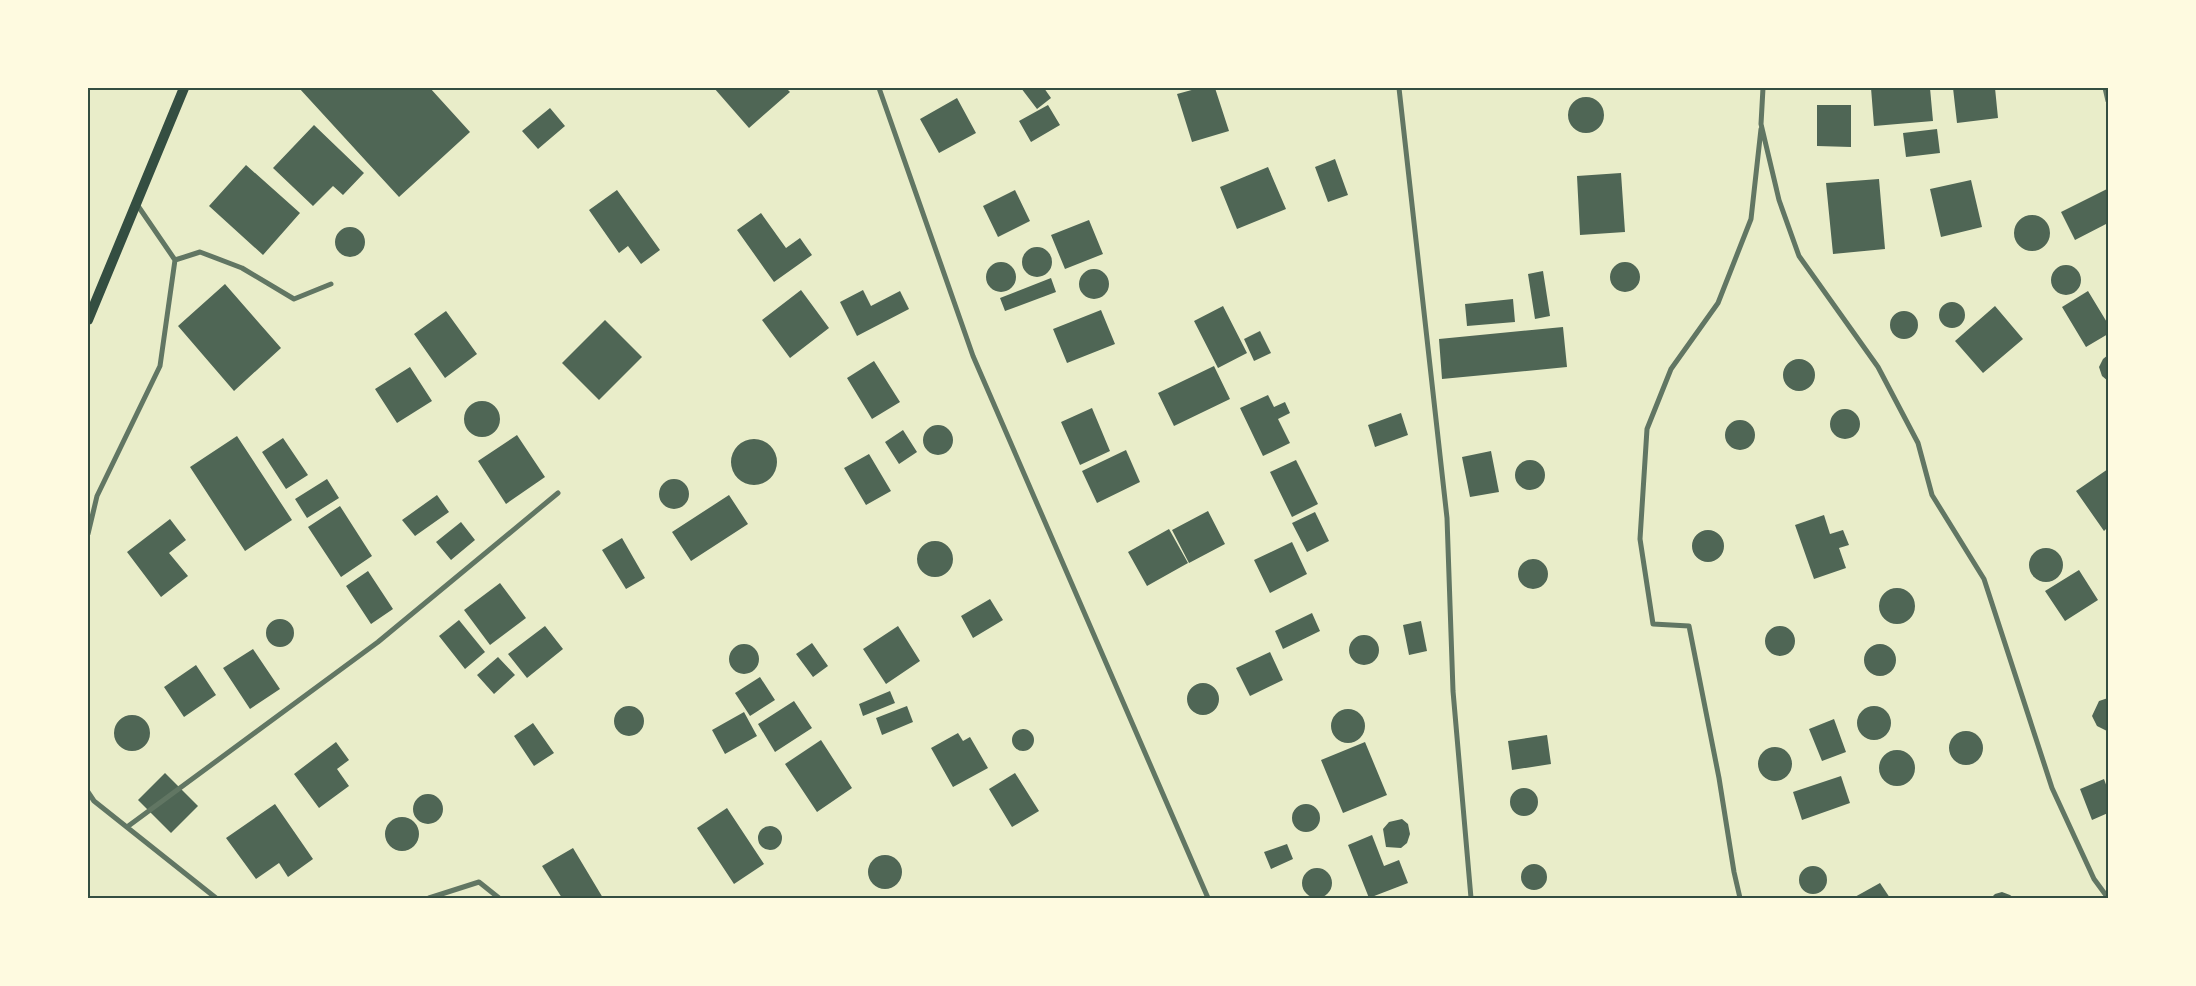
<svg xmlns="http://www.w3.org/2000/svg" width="2196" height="986" font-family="Rubik,sans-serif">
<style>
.building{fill:#4f6655}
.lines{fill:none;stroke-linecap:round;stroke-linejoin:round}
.minor{stroke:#617663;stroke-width:5}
.secondary{stroke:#344e41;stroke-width:10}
.neatline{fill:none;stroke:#344e41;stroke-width:2}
</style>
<rect width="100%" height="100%" fill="#e9edc9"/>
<path class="building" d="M299,88h131l40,44 -71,65z
M714,88h72l4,4 -41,36z
M1021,88h23l7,10 -14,11z
M1199,88h16l14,43 -37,11 -15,-48z
M1871,88h59l3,33 -59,5z
M1953,88h42l3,30 -41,5z
M1568 115a18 18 0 1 1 36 0a18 18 0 1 1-36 0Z
M957,98l19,35 -37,20 -19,-34z
M1048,105l12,20 -29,17 -12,-21z
M1817,105h34v42l-34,-1z
M550,108l15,18 -27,23 -16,-18z
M314,125l50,48 -21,22 -10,-9 -20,20 -40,-38z
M1937,129l3,24 -34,4 -3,-24z
M1335,159l13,36 -20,7 -13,-35z
M246,165l54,48 -37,42 -54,-49z
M1268,167l18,42 -49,20 -17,-42z
M1621,173l4,59 -45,3 -3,-59z
M1879,179l6,70 -52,5 -7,-71z
M1971,180l11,47 -41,10 -11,-48z
M2107,189l1,4v30l-33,17 -14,-28z
M617,190l43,60 -19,14 -13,-18 -9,7 -30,-43z
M1015,190l15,31 -32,16 -15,-31z
M761,213l25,35 14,-10 12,17 -38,27 -37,-52z
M2014 233a18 18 0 1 1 36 0a18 18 0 1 1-36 0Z
M1089,220l14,34 -38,15 -14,-34z
M335 242a15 15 0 1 1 30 0a15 15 0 1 1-30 0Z
M1022 262a15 15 0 1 1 30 0a15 15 0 1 1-30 0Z
M1610 277a15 15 0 1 1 30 0a15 15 0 1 1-30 0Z
M986 277a15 15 0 1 1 30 0a15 15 0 1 1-30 0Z
M2051 280a15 15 0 1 1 30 0a15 15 0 1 1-30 0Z
M1079 284a15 15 0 1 1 30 0a15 15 0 1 1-30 0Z
M1543,271l7,45 -15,3 -7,-45z
M1051,278l5,14 -51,19 -5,-13z
M225,284l56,64 -47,43 -56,-65z
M801,290l28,38 -39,30 -28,-38z
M863,290l8,16 29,-15 9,18 -52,27 -17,-34z
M2088,291l20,33v10l-22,13 -24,-40z
M1513,299l2,23 -48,4 -2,-22z
M1939 315a13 13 0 1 1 26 0a13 13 0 1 1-26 0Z
M1223,306l24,47 -29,15 -24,-47z
M1995,306l28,33 -40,34 -28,-32z
M1101,310l14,34 -48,19 -14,-34z
M446,311l31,43 -32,24 -31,-44z
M1890 325a14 14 0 1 1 28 0a14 14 0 1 1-28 0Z
M605,320l37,37 -43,43 -37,-37z
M1563,327l4,40 -125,12 -3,-40z
M1260,331l11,22 -17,8 -10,-22z
M2108,355v26l-6,-5 -3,-9 4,-8z
M1783 375a16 16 0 1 1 32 0a16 16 0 1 1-32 0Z
M874,361l26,41 -28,17 -25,-41z
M1214,366l16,33 -56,27 -16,-33z
M410,367l22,34 -35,22 -22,-34z
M1268,395l6,12 11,-5 5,11 -12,6 12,24 -27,13 -23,-48z
M464 419a18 18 0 1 1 36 0a18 18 0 1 1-36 0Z
M1092,408l18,43 -30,14 -19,-43z
M1830 424a15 15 0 1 1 30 0a15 15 0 1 1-30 0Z
M1401,413l7,22 -33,12 -7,-22z
M1725 435a15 15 0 1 1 30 0a15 15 0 1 1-30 0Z
M923 440a15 15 0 1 1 30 0a15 15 0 1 1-30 0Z
M903,430l14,22 -18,12 -14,-22z
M517,435l28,42 -39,27 -28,-43z
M237,436l55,84 -47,31 -55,-84z
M283,438l25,37 -22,14 -24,-37z
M731 462a23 23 0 1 1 46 0a23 23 0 1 1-46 0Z
M1126,450l14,32 -43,21 -15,-32z
M1491,451l8,41 -29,5 -8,-40z
M869,454l22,37 -25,14 -22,-37z
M1515 475a15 15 0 1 1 30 0a15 15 0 1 1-30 0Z
M1296,460l22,44 -26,13 -22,-45z
M2108,469v58l-4,4 -28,-40z
M659 494a15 15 0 1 1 30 0a15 15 0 1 1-30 0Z
M327,479l12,19 -32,20 -12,-19z
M437,495l12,17 -34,24 -13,-16z
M729,495l19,29 -57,37 -19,-29z
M340,506l32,50 -31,21 -33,-50z
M1208,511l17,33 -36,19 -17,-33z
M1315,512l14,29 -22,11 -15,-29z
M1824,515l6,19 13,-4 6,15 -10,3 7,20 -32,11 -19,-54z
M170,519l16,21 -17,13 19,23 -27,21 -34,-45z
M461,522l14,18 -24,20 -15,-18z
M1169,529l19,34 -41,23 -19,-34z
M1692 546a16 16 0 1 1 32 0a16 16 0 1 1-32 0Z
M622,538l23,40 -19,11 -24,-39z
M917 559a18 18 0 1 1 36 0a18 18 0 1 1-36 0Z
M1292,542l15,32 -37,19 -16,-33z
M2029 565a17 17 0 1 1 34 0a17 17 0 1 1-34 0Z
M1518 574a15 15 0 1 1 30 0a15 15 0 1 1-30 0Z
M2079,570l19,30 -33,21 -20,-30z
M368,571l25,38 -22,15 -25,-38z
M500,583l26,35 -36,27 -26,-35z
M1879 606a18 18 0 1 1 36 0a18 18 0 1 1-36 0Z
M990,599l13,21 -30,18 -12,-22z
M1312,613l8,18 -37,18 -8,-18z
M266 633a14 14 0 1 1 28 0a14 14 0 1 1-28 0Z
M459,620l26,32 -20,17 -26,-33z
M1421,621l6,30 -18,4 -6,-30z
M1765 641a15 15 0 1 1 30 0a15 15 0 1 1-30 0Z
M545,626l18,23 -36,29 -19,-24z
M898,626l22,35 -34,23 -23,-35z
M1349 650a15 15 0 1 1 30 0a15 15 0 1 1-30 0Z
M812,643l16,23 -15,11 -17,-23z
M729 659a15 15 0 1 1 30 0a15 15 0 1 1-30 0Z
M1864 660a16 16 0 1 1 32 0a16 16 0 1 1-32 0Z
M253,649l27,40 -30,20 -27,-41z
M1270,652l13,28 -33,16 -14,-28z
M498,657l17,18 -21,19 -17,-19z
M196,665l20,30 -32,22 -20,-30z
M760,677l15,23 -25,16 -15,-23z
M1187 699a16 16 0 1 1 32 0a16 16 0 1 1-32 0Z
M890,691l5,12 -32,13 -4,-12z
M2108,698v33h-1l-10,-5 -5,-10 7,-15z
M794,701l18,27 -37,24 -17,-28z
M614 721a15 15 0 1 1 30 0a15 15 0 1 1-30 0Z
M907,706l6,16 -31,13 -6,-17z
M1857 723a17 17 0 1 1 34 0a17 17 0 1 1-34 0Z
M1331 726a17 17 0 1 1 34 0a17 17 0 1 1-34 0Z
M744,712l13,24 -32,18 -13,-24z
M114 733a18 18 0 1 1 36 0a18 18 0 1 1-36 0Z
M1834,719l12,33 -24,9 -13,-32z
M533,723l21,30 -20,13 -20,-30z
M1012 740a11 11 0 1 1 22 0a11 11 0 1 1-22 0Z
M1949 748a17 17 0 1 1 34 0a17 17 0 1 1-34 0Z
M958,733l5,8 7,-4 18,31 -35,19 -22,-39z
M1547,735l4,29 -39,6 -4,-29z
M821,740l31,48 -35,24 -32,-48z
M336,742l13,18 -12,9 12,17 -30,22 -25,-34z
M1365,742l22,53 -44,18 -22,-53z
M1758 764a17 17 0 1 1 34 0a17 17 0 1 1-34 0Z
M1879 768a18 18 0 1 1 36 0a18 18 0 1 1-36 0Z
M165,773l33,33 -27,27 -33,-33z
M1015,773l24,38 -27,16 -23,-38z
M1841,776l9,27 -48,17 -9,-28z
M2104,779l4,11v23l-16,7 -12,-31z
M1510 802a14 14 0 1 1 28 0a14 14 0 1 1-28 0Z
M413 809a15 15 0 1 1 30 0a15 15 0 1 1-30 0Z
M1292 818a14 14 0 1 1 28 0a14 14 0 1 1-28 0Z
M275,804l38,55 -25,18 -9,-14 -23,16 -30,-41z
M727,808l37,56 -30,20 -37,-56z
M385 834a17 17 0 1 1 34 0a17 17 0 1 1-34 0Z
M1402,819l6,5 2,10 -3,9 -6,5 -15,-1 -3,-18 6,-7z
M758 838a12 12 0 1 1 24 0a12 12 0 1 1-24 0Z
M1372,835l12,31 15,-6 9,23 -39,15 -21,-53z
M1287,844l6,15 -22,10 -7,-17z
M573,848l30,50h-41l-20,-32z
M868 872a17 17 0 1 1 34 0a17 17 0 1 1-34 0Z
M1521 877a13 13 0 1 1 26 0a13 13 0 1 1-26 0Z
M1799 880a14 14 0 1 1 28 0a14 14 0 1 1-28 0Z
M1302 883a15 15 0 1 1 30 0a15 15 0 1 1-30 0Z
M1880,883l10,15h-37z
M2002,892l8,3 4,3h-23l4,-4z"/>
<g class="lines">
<path class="minor" d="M879,88l94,268 235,542
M1399,88l48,430 6,173 18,207
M1763,88l-2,36 18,76 20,56 79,111 40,76 14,52 52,84 68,209 42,91 14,19
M2105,88l3,13
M175,260l25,-8 42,16 52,31 37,-15
M88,534l9,-38 63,-130 15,-106 -39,-57
M88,792l6,9 122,97
M127,827l251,-185 180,-149
M429,898l50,-16 20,16
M1740,898l-6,-26 -15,-94 -30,-152 -36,-2 -13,-85 7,-110 24,-60 47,-66 33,-84 10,-90"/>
<path class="secondary" d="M88,320l96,-232"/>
</g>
<rect width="2196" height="986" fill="none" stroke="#fefae0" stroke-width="178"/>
<rect x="89" y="89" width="2018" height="808" class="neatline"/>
</svg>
